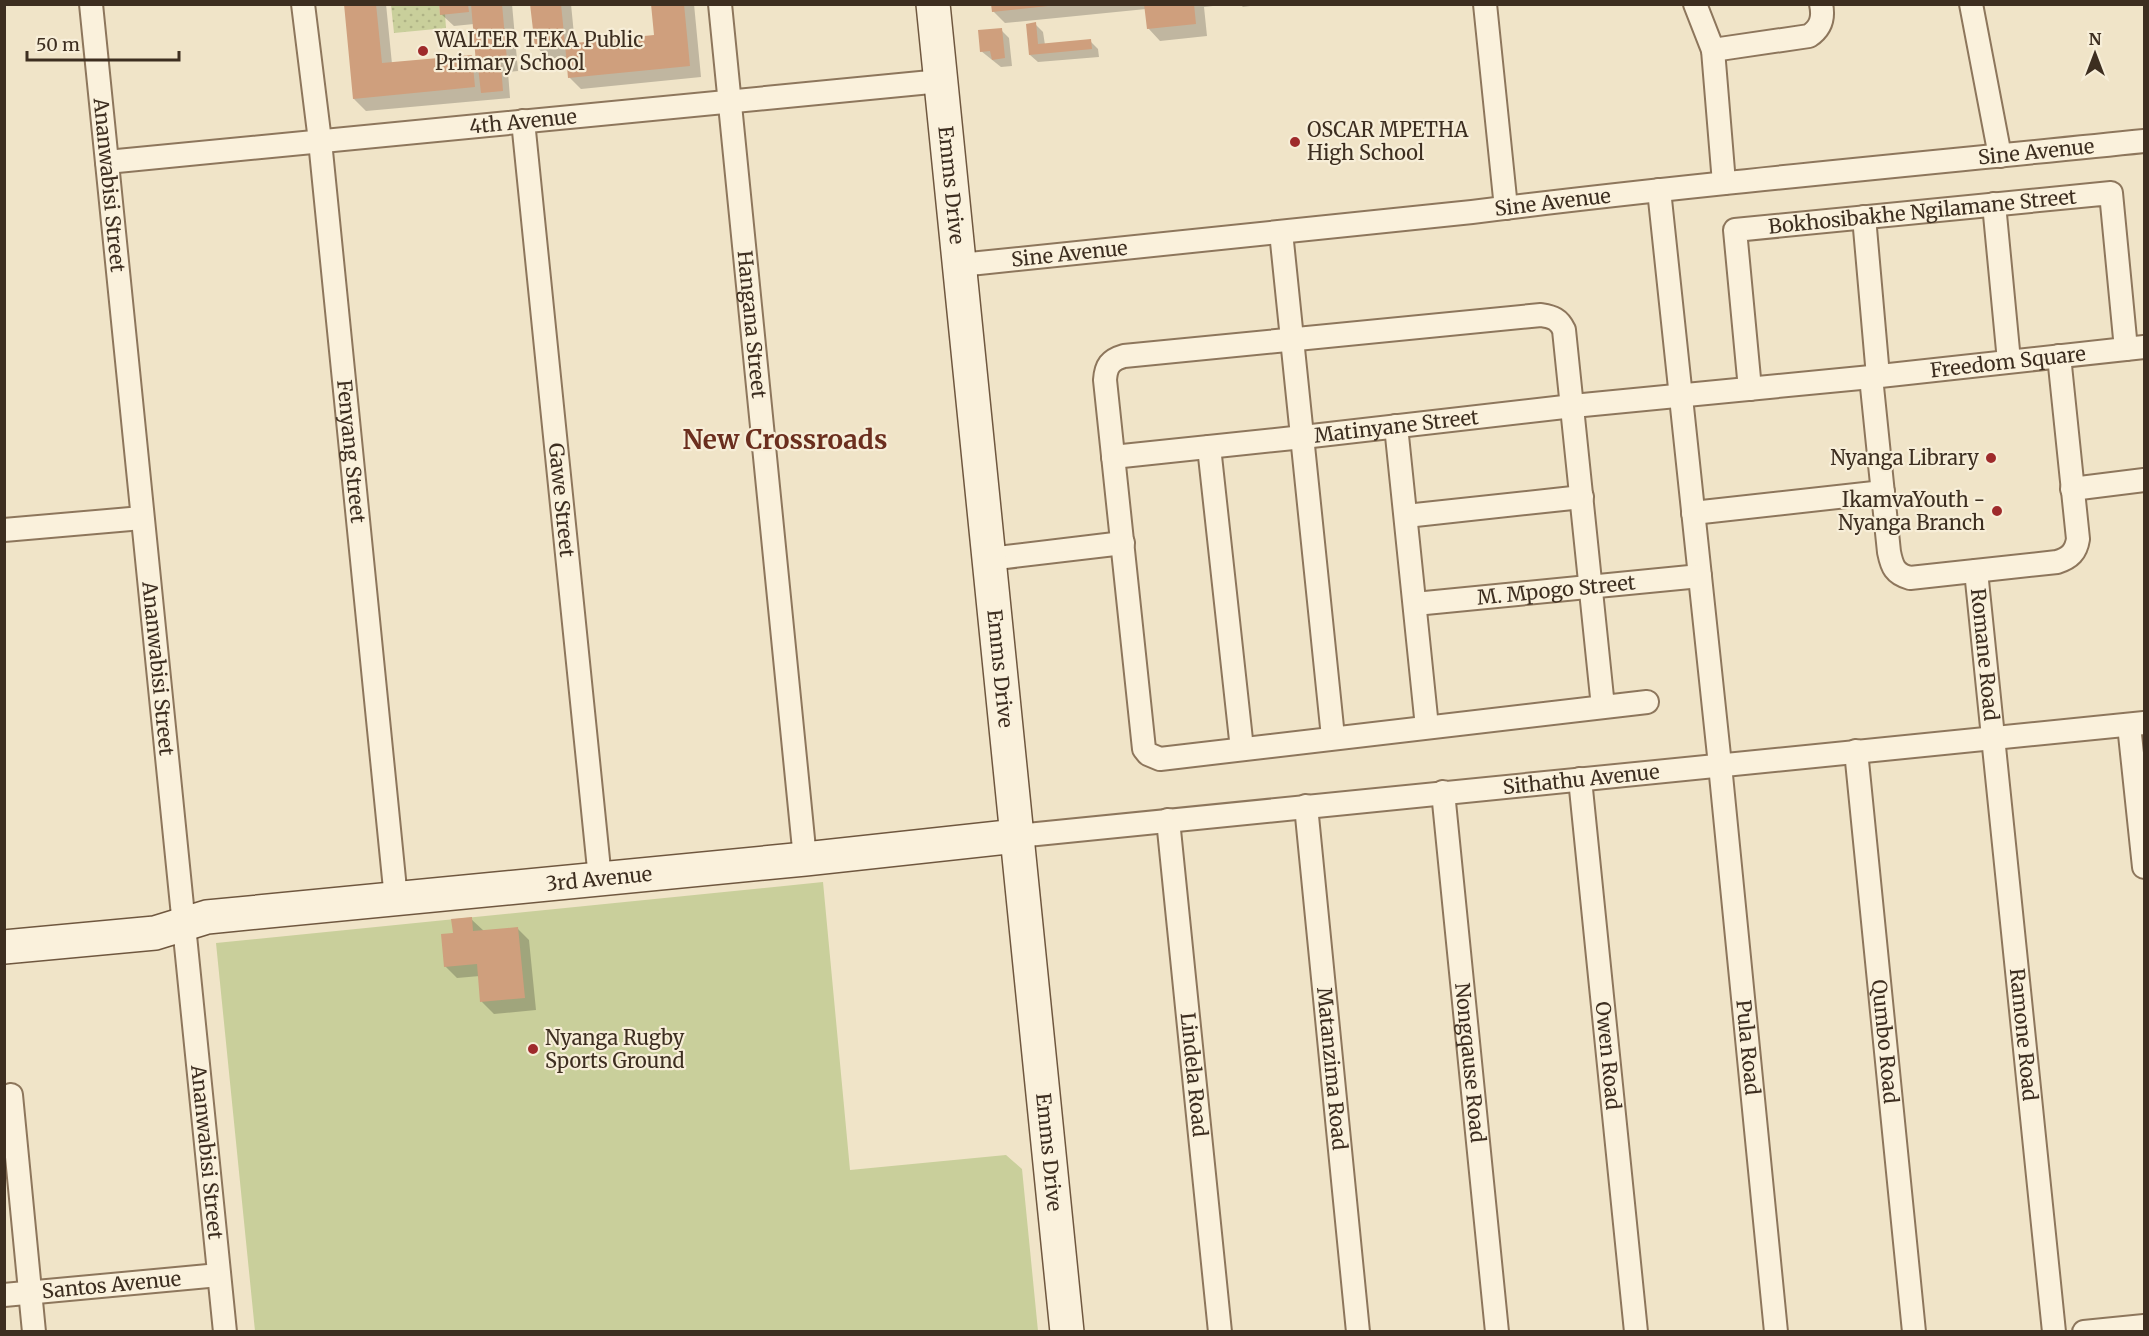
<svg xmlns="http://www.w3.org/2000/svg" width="2149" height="1336" font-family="Merriweather,serif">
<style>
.grass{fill:#c9cf9b}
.park{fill:url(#park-dots)}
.shadow{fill:#0003}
.building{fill:#cf9f7d}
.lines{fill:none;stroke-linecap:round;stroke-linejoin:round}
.street-casing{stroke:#8d765c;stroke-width:26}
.secondary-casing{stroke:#6f573f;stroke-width:36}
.street{stroke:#faf1dc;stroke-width:22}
.secondary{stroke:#faf1dc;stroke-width:33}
.poi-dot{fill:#9e2a2b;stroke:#f7eed8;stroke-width:2}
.labels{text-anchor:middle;stroke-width:4.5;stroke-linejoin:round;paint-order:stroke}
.poi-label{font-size:20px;fill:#3d2e20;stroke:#f7eed8;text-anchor:start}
.street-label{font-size:20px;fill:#3d2e20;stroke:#f7eed8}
.district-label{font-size:26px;font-weight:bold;fill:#6b2e1e;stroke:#f7eed8}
</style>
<defs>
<pattern id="park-dots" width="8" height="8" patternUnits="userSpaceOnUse" patternTransform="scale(1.5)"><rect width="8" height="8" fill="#c9cf9b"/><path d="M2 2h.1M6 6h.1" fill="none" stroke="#aeb285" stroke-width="1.8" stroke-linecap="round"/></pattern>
</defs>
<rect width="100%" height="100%" fill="#f0e4c8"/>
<path class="grass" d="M823,882l27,288 156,-15 16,14 16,162h-783l-39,-388z"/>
<path class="park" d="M391,5h48l1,9h5l1,14 -52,5z"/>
<path class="shadow" d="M345,4h41l6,60 79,-8 7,7 -4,-39 -20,2 -13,-12 -1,-10h72l6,67 -10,1 2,26 -144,13 -12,-12z
M532,4h39l4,41 81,-8 -3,-33h41l7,73 -120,12 -12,-12 -2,-20 -19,2 -12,-13z
M992,4h239l-27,3 3,29 -47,5 -12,-13 -2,-19 -141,14 -12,-12z
M1240,4h25l-22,3z
M1035,24l8,8 2,13 45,-4 8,8 1,8 -61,5 -8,-7z
M1001,30l8,8 3,28 -11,1 -20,-16z
M471,919l13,12 33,-3 12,12 7,70 -42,4 -12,-12 -2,-26 -23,2 -12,-12 9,-32z"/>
<path class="building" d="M344,4h32l6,59 90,-8 3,32 -122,12z
M439,4h29l1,8 -29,3z
M471,4h31l5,56 -31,3z
M530,4h31l4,40 -30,3z
M651,4h33l6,62 -122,12 -3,-34 89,-9z
M991,4h56l1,2 -56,6z
M1144,4h50l2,20 -49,5z
M1036,22l2,22 53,-5 1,10 -63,6 -3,-31z
M1002,28l3,30 -13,2 -2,-9 -10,1 -2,-22z
M501,65l2,26 -22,2 -3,-26z
M472,917l1,14 45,-4 7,71 -45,4 -3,-38 -33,3 -3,-33 12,-1 -2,-14z"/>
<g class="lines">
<defs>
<g id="street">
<path id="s1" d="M91,4l134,1328"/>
<path id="s2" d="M303,4l17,137 76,758"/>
<path id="s3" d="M720,4l85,855"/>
<path d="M1485,4l21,204"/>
<path d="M1695,4l18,46 11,133"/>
<path d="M1971,4l29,152"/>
<path d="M1713,50l96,-14c12,-8 15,-18 12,-32"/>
<path id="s4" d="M523,121l77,758"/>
<path id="s5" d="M107,162l834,-81"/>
<path id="s6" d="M1659,190l61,575 56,567"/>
<path d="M1994,204l15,157"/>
<path d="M1864,217l14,159"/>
<path d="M1281,232l52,505"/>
<path id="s7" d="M960,265l512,-53c223,-28 448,-48 672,-71"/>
<path d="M1871,377l18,175c3,15 6,22 21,26l147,-16c13,-4 19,-10 21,-23l-19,-183"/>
<path id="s8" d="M1750,389l-15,-159 376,-37 15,156"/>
<path d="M1396,426l31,301"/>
<path d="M1209,447l33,302"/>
<path id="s9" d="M1113,457l190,-20 270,-31 298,-29 273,-30"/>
<path d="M2072,489l72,-9"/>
<path d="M1693,513l190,-21"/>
<path d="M1406,516l176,-19"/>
<path d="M4,530l138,-12"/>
<path d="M989,559l134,-16"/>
<path id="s10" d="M1976,571l78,761"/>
<path id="s11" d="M1415,604l285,-28"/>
<path d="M1603,707l-39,-377c-5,-11 -11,-13 -23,-15l-417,41c-14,4 -18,10 -19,24l39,369 4,5 12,5 487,-57"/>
<path d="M2129,725l15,142"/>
<path id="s12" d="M1856,751l58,581"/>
<path id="s13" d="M1580,779l56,553"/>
<path id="s14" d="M1443,792l54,540"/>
<path id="s15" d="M1306,806l52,526"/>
<path id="s16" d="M1168,820l52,512"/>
<path id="s17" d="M1017,836l1127,-113"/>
<path d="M11,1095l23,237"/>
<path id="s18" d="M4,1295l215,-20"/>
<path d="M2084,1332l60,-6"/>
</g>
<g id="secondary">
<path id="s19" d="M933,4l134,1328"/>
<path id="s20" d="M4,947l151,-14 52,-16 598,-58 212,-23"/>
</g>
</defs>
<use href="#street" class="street-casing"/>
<use href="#secondary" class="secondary-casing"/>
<use href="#street" class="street"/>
<use href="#secondary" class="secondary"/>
</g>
<g class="poi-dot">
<circle cx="423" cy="51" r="6"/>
<circle cx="1295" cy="142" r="6"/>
<circle cx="1991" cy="458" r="6"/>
<circle cx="1997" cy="511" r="6"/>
<circle cx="533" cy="1049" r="6"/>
</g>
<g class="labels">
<g class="poi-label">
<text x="435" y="47">WALTER TEKA Public<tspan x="435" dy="23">Primary School</tspan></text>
<text x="1307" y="137">OSCAR MPETHA<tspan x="1307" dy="23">High School</tspan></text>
<text x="1979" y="465" text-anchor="end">Nyanga Library</text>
<text x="1985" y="507" text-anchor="end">IkamvaYouth -<tspan x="1985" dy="23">Nyanga Branch</tspan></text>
<text x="545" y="1045">Nyanga Rugby<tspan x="545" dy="23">Sports Ground</tspan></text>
</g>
<g class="street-label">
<text dy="7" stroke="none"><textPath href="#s5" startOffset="418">4th Avenue</textPath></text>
<text dy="7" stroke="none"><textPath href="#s7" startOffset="1082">Sine Avenue</textPath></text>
<text dy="7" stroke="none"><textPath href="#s1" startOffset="182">Ananwabisi Street</textPath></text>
<text dy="7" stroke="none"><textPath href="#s19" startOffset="182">Emms Drive</textPath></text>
<text dy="7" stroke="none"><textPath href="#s7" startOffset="596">Sine Avenue</textPath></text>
<text dy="7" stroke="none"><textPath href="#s8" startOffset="348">Bokhosibakhe Ngilamane Street</textPath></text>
<text dy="7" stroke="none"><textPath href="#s7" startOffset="110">Sine Avenue</textPath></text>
<text dy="7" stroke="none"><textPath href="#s3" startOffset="322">Hangana Street</textPath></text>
<text dy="7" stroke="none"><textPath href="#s9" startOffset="900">Freedom Square</textPath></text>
<text dy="7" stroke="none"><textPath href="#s9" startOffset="285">Matinyane Street</textPath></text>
<text dy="7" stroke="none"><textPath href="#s2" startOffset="450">Fenyang Street</textPath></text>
<text dy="7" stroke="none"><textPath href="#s4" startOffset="381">Gawe Street</textPath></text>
<text dy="7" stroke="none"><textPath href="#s11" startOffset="142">M. Mpogo Street</textPath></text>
<text dy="7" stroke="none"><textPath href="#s10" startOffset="84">Romane Road</textPath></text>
<text dy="7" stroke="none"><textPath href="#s1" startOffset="668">Ananwabisi Street</textPath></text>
<text dy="7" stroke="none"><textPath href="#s19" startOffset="668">Emms Drive</textPath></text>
<text dy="7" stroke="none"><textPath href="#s17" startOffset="567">Sithathu Avenue</textPath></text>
<text dy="7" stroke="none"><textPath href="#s20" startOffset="600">3rd Avenue</textPath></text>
<text dy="7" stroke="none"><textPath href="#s10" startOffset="466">Ramone Road</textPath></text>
<text dy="7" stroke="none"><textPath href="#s12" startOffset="292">Qumbo Road</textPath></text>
<text dy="7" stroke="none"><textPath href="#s6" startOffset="862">Pula Road</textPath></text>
<text dy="7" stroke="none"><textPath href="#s13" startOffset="278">Owen Road</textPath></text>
<text dy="7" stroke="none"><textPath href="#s14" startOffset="272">Nongqause Road</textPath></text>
<text dy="7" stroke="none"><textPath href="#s15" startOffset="264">Matanzima Road</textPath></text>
<text dy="7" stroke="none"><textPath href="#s16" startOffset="256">Lindela Road</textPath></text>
<text dy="7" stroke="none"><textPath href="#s1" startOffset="1154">Ananwabisi Street</textPath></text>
<text dy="7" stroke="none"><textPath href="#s19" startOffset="1154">Emms Drive</textPath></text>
<text dy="7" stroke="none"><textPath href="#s18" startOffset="108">Santos Avenue</textPath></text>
</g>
<g class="district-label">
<text x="785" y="449">New Crossroads</text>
</g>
</g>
<rect width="2149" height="1336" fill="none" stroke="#3d2e20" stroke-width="12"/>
<g transform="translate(2095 54)" stroke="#f7eed8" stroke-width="4.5" paint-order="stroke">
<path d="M0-4.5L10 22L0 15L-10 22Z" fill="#3d2e20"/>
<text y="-9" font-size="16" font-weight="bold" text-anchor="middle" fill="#3d2e20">N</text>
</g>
<path d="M27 51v9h152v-9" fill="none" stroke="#3d2e20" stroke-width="3"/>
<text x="36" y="51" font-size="18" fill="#3d2e20" stroke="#f7eed8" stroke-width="4.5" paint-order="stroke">50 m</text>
</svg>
